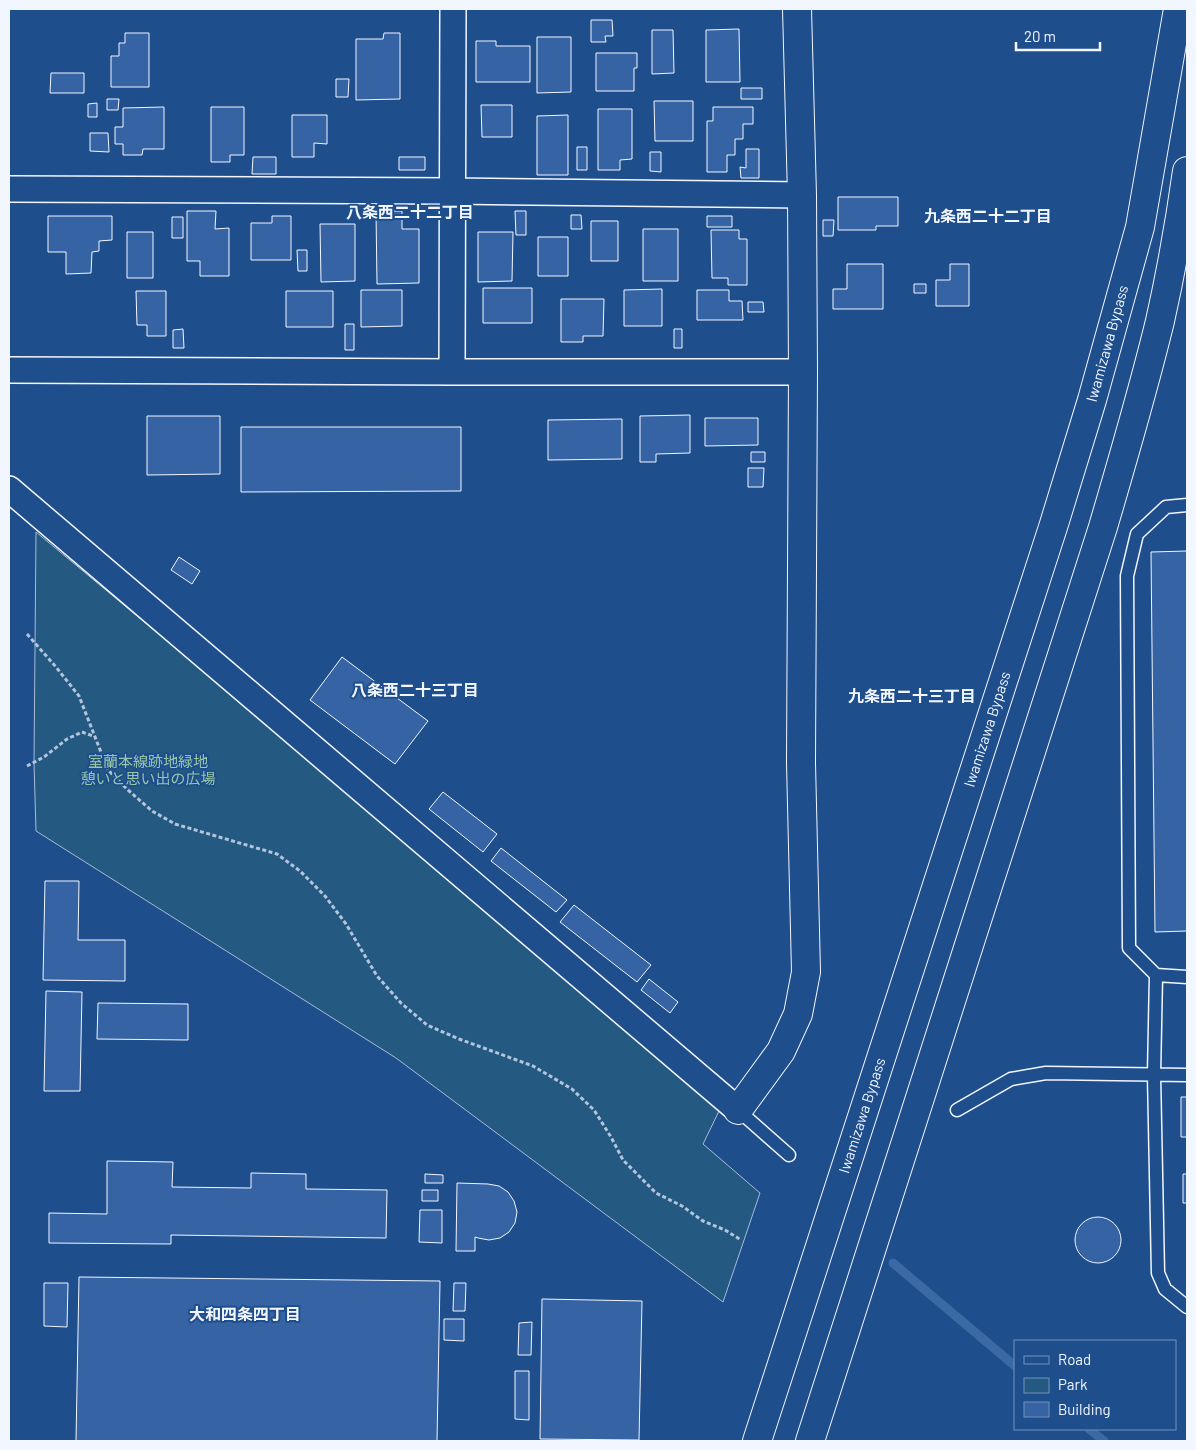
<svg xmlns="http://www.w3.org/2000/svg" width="1196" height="1450" font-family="Barlow,'Noto Sans JP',sans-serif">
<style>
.green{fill:#245a82;stroke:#a8bbd7}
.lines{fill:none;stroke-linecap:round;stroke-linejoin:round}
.stream{stroke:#3b69a3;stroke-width:9}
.building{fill:#3563a3;stroke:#f2f6ff}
.lane-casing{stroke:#f2f6ff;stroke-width:15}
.street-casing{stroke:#f2f6ff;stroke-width:28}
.secondary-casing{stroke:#f2f6ff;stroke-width:30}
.highway-casing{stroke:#f2f6ff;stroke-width:30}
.path{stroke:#b3c4dc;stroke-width:3;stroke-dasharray:4 2.5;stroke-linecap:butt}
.lane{stroke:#1f4e8c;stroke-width:12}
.street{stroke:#1f4e8c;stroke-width:25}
.secondary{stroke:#1f4e8c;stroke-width:28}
.highway{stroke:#1f4e8c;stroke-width:28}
.labels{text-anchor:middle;stroke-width:4;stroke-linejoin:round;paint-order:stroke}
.street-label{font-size:15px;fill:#f2f6ff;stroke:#1f4e8c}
.park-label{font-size:15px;fill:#97c8a6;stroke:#1f4e8c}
.neighbourhood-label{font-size:16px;font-weight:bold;fill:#f2f6ff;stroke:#1f4e8c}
</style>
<rect width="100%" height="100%" fill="#1f4e8c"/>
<path class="green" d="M36,532l118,98 566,479 -17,35 57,49 -37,109 -327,-244 -360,-227 -2,-68z"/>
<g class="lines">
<path class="stream" d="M893,1263l122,103
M1089,1429l15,12"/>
</g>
<path class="building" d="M591,20h21l1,16h-8l1,6h-15z
M739,29l1,53h-34v-52z
M652,30h21l1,43 -22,1z
M125,33h24v54h-38v-31h8v-13h6z
M384,33h16v66l-44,1v-61h27z
M537,37h34v55l-34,1z
M476,41h20v5h34v36h-54z
M596,53h41v15h-3v23h-38z
M51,73h33v20h-34z
M336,79h13l-1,18h-12z
M741,88h21v11h-21z
M107,99h12l-1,11h-11z
M654,101h39v40h-38z
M97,103v14h-9v-13z
M481,105h31v32h-30z
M164,107v42h-21l-1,6h-19v-11h-8v-17h8v-19z
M211,107h33v48h-14v7h-19z
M713,107h40v17h-10v15h-8v16h-8v17h-20v-51h6z
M598,109h34v50l-12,1v10h-22z
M292,115h35v29l-13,-1v14h-22z
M568,115v60h-31v-59z
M90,133h18l1,19 -19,-1z
M577,147h10v23h-10z
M746,149h13v29h-18l-1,-11 6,1z
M650,152h11v20l-11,-1z
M253,157h23v17h-24z
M399,157h26v13h-26z
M838,197h60v29h-22v4h-38z
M187,211h29l-1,18 14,-1v48h-29v-15h-13z
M376,211h26v18h17v54l-42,1z
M515,211h11v24h-10z
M571,215h10l1,14h-11z
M48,216h64v24l-13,1v10l-7,1 -1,21 -25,1v-22h-18z
M272,216h19v44h-40v-37h21z
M707,216h25v11h-25z
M172,217h11v21h-11z
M823,220h11l-1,16h-10z
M591,221h27v40h-27z
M320,224h35v57l-34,1z
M643,229h35v52h-35z
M711,230h28v9h8v46h-19v-7h-16z
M127,232h26v46h-26z
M478,232h35l-1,49 -34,1z
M538,237h30v39h-30z
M297,250h10v21h-9z
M847,264h36v45h-50v-20h14z
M950,264h19v42h-33v-26h14z
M914,284h12v9h-12z
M483,288h49v35h-49z
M662,289v37h-38v-36z
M361,290h41v36l-41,1z
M697,290h32v11h13l1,19h-46z
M136,291h30v45h-19v-11h-10z
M286,291h47v36h-47z
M561,299h43l-1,37h-20v6h-22z
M748,302h15l1,10h-16z
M345,324h9v26h-9z
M183,329l1,19h-11v-18z
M674,329h8v19h-8z
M690,415v38l-34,1v8h-16v-46z
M147,416h73v58l-73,1z
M705,418h53v27l-53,1z
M622,419v40l-74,1v-40z
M241,427h220v64l-220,1z
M751,452h14v10h-14z
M748,468h16l-1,19h-15z
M1187,551v380l-32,1 -4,-380z
M179,557l21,14 -8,13 -21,-14z
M342,657l86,64 -33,43 -85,-64z
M443,792l54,42 -14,18 -54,-43z
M501,848l66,52 -11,12 -65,-51z
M45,881h34l-1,59h47v41l-82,-1z
M574,905l77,60 -14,17 -77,-60z
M649,979l29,23 -8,11 -29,-23z
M46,991l36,1 -2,99h-36z
M98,1003l90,1v36l-91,-1z
M1181,1097h6v40h-6z
M107,1161l66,1 -1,25 79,1v-15l55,1v15l81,1 -1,48 -215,-3v9l-122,-1v-30l58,1z
M425,1174l18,1v8h-18z
M1183,1174h4v29h-4z
M457,1183l31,1 11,2 9,6 6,9 3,11 -2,11 -6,9 -9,6 -11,2 -11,-2 -3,-1v14h-19z
M422,1190h16v11h-16z
M420,1210h22v33l-23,-1z
M1075 1240a23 23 0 1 1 46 0a23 23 0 1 1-46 0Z
M79,1277l361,4 -3,160h-361z
M44,1283h24l-1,44 -23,-1z
M454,1283h12l-1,28h-12z
M542,1299l100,2 -3,139 -99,-1z
M444,1319h20v22l-20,-1z
M532,1322l-1,33h-13l1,-32z
M515,1371h14v49l-14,-1z"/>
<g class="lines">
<defs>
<path id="lane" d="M1187,505l-21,2 -29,27 -10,42 2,372 27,27 31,2
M1156,975l-2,100 4,198 7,16 22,18
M738,1110l51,45
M957,1110l54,-31 35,-6 141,2"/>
<path id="street" d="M9,189l444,2 349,4
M9,370l443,2h351
M452,372l1,-363
M9,489l729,621"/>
<path id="secondary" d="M738,1110l43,-59 17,-37 8,-42 -5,-209 2,-391 -1,-177 -5,-186"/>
<g id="highway">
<path id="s1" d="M757,1441l297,-917 38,-124 48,-173 38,-218"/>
<path d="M810,1441l293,-914c20,-68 40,-136 57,-206 11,-49 20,-100 27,-150"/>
</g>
</defs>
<use href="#lane" class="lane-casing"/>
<use href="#street" class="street-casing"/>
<use href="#secondary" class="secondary-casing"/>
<use href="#highway" class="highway-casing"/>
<path class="path" d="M27,634l29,33 23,29 29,74 20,20 24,21 23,13 102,30 23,17 25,25 21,28 31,52 24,27 26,22 32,14 74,27 39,23 22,21 17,27 12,23 33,33 26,13 21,15 22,9 16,10
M27,766l17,-9 23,-18 15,-7 11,4"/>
<use href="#lane" class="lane"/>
<use href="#street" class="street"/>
<use href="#secondary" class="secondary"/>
<use href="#highway" class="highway"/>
</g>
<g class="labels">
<g class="street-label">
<text dy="5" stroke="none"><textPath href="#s1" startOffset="1152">Iwamizawa Bypass</textPath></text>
<text dy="5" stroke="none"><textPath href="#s1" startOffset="748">Iwamizawa Bypass</textPath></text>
<text dy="5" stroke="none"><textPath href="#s1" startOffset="342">Iwamizawa Bypass</textPath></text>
</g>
<g class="park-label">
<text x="148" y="767">室蘭本線跡地緑地<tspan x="148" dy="17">憩いと思い出の広場</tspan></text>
</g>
<g class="neighbourhood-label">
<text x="410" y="218">八条西二十二丁目</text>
<text x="988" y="222">九条西二十二丁目</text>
<text x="415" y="696">八条西二十三丁目</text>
<text x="912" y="702">九条西二十三丁目</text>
<text x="245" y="1320">大和四条四丁目</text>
</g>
</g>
<rect width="1196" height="1450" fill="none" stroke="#f2f6ff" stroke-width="20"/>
<rect x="1014" y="1340" width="162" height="90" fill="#1f4e8c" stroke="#7391ba"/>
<rect x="1024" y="1356" width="25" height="8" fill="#1f4e8c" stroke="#7391ba"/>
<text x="1058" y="1365" font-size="15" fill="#f2f6ff">Road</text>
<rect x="1024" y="1378" width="25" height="15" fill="#245a82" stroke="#7391ba"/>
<text x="1058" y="1390" font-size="15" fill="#f2f6ff">Park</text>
<rect x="1024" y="1402" width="25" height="15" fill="#3563a3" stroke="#7391ba"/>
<text x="1058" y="1415" font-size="15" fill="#f2f6ff">Building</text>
<path d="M1016 42v8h84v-8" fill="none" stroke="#f2f6ff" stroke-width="2.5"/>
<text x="1024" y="42" font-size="15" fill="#f2f6ff" stroke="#1f4e8c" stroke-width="4" paint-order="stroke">20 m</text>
</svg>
